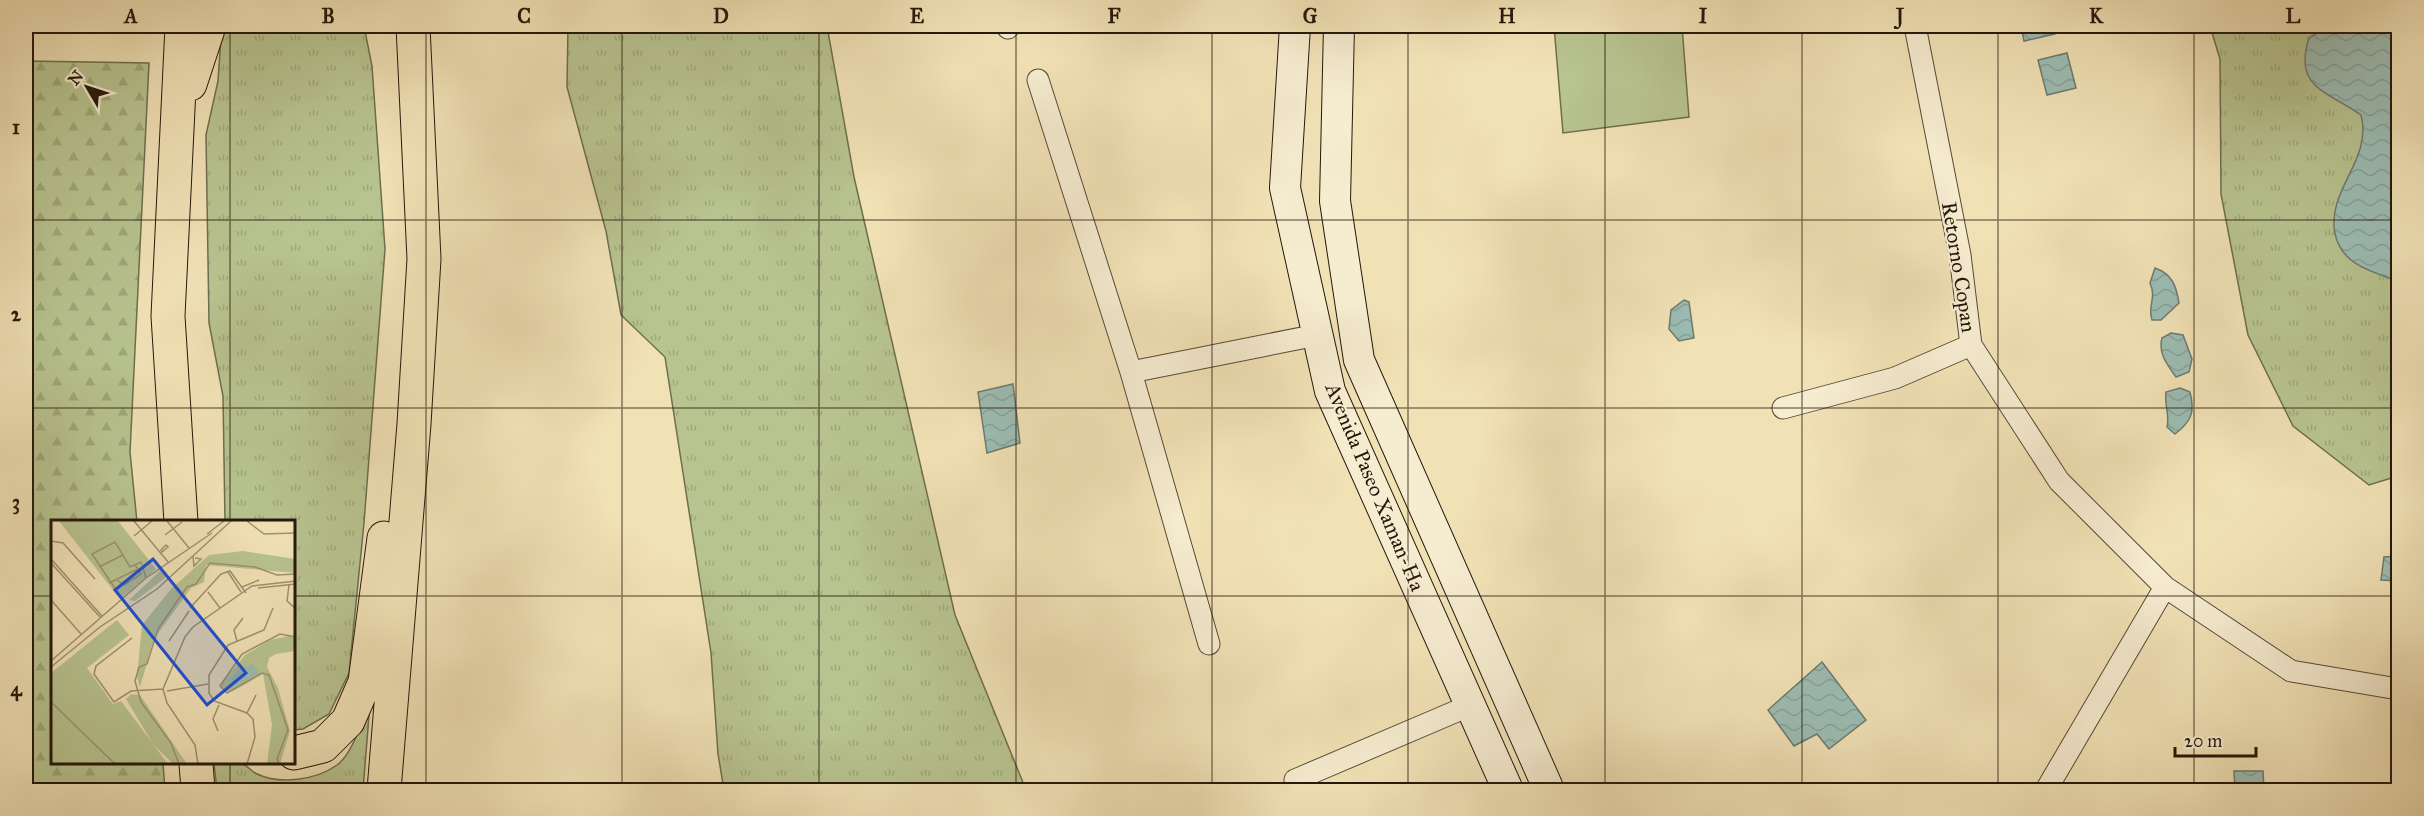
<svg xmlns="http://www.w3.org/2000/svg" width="2424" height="816" font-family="'IM FELL Great Primer',serif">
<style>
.grass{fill:url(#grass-tufts);stroke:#6e6e4e;stroke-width:1.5}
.forest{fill:url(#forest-firs);stroke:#6e6e4e;stroke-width:1.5}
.pitch{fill:#b8c490;stroke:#6e6e4e;stroke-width:1.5}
.water{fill:url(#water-waves);stroke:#6c7b70;stroke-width:1.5}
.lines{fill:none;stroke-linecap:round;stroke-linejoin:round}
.minor-casing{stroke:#574a36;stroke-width:23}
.secondary-casing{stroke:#24170b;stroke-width:32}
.trunk-casing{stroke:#24170b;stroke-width:35}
.minor{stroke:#f6ecd0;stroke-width:21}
.secondary{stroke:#f6ecd0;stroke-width:30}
.trunk{stroke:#f1e2b6;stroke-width:33}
.grid{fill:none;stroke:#24170b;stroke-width:1.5;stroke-opacity:0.55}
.labels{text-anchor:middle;stroke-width:4.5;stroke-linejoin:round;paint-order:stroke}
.street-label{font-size:21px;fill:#24170b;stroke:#f6ecd0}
.inset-road{fill:none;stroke:#9f9172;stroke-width:1.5}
.view{fill:#1d4ed8;fill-opacity:0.15;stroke:#1d4ed8;stroke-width:3}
.inset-edge{fill:none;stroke:#24170b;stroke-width:3}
.neatline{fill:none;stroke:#24170b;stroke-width:2}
.grid-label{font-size:20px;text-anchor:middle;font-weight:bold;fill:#24170b}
</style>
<defs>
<pattern id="grass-tufts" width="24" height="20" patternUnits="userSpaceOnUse" patternTransform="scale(1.5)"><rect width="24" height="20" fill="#b8c490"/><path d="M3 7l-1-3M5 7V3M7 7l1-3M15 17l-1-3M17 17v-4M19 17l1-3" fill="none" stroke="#9ea87b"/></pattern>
<pattern id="forest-firs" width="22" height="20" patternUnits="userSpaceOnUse" patternTransform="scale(1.5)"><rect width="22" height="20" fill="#b8c490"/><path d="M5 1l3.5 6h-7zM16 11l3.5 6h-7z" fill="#9ea87b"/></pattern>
<pattern id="water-waves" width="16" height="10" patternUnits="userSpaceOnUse" patternTransform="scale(1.5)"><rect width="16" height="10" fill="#9cbdb4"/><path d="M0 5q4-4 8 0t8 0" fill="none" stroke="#86a299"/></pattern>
</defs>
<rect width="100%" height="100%" fill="#f1e2b6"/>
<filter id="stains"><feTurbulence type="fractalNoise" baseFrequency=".00333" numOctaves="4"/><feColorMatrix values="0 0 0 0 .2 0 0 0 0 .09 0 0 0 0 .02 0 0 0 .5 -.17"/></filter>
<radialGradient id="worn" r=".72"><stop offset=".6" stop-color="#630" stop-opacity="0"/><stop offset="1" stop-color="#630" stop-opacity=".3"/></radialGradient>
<path class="grass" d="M226,26h138l8,40 13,183 -21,274 -15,150 -20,41 -26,15 -9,1v-208h-69l-2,-126 -14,-73 -3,-188 12,-54 3,-44z
M568,26h259l27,151 101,438 71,175h-302l-6,-36 -7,-101 -46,-296 -44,-42 -15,-84 -39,-144z
M2210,26h188v450l-29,9 -76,-59 -45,-91 -27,-141 -1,-135z
M369,716l-6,74h-146l-3,-26c8,0 20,-3 28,0 5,1 10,8 15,10 23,11 59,6 80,-9 17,-13 21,-41 32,-49z"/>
<path class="forest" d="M26,61l123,2 -19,389 7,70h-85v242h111l2,26h-139z"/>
<path class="pitch" d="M1554,26h128l7,91 -126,16z"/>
<path class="water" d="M2021,26h32l2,8 -31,7z
M2329,26h69v255c-26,-9 -56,-16 -63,-47 -9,-44 38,-74 26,-119 -34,-24 -68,-27 -52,-77z
M2067,53l9,35 -29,7 -9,-35z
M2155,268c17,6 21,17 24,35l-18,17h-9c-5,-14 5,-21 -2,-37z
M1684,300l5,2 5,36 -15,3 -10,-12 2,-19z
M2171,333l12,2 9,24 -3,13 -13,5c-9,-13 -18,-23 -14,-39z
M1013,384l7,59 -33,10 -9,-61z
M2180,388l10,4c5,20 2,29 -15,42l-8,-7c3,-12 -3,-23 -1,-35z
M2398,556v25l-17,-1 3,-23z
M1822,662l44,58 -37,29 -12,-15 -23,12 -26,-36z
M2234,771h29l1,19h-29z"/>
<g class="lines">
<defs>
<path id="minor" d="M1007,26l1,2
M1915,26l45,229 11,90 88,136 106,106 126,84 107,18
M1038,80l93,292 78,272
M1131,372l186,-37
M1783,408l112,-30 76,-33
M1295,780l176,-75
M2046,790l119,-203"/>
<path id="secondary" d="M1295,26l-10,162 45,203 178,399
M1339,26l-4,175 24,159 190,430"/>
<path id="trunk" d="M190,84l19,-58
M181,522l-13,-206 14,-290
M294,753l29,-7 25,-25 17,-39 19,-144
M196,764l2,26
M384,790l30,-366 10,-165 -11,-233"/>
</defs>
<use href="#minor" class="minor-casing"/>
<use href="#secondary" class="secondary-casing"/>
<use href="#trunk" class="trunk-casing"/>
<use href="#minor" class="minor"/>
<use href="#secondary" class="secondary"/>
<use href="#trunk" class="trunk"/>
</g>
<path class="grid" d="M230,26v496M426,26v764M622,26v764M819,26v764M1016,26v764M1212,26v764M1408,26v764M1605,26v764M1802,26v764M1998,26v764M2194,26v764M26,220h2372M26,408h2372M26,596h26M294,596h2104M230,764v26"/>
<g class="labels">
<g class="street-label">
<text transform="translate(1959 267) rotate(81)" y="7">Retorno Copan</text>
<text transform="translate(1375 487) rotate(67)" y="7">Avenida Paseo Xaman-Ha</text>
</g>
</g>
<g transform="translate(51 520)">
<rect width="244" height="244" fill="#f1e2b6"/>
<path d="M192,31l52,8v14l-89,-8 -2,17 -13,6 -37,51 -14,48 -3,-10 5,-52 29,-36 38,-34zM109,51l7,1 -3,7 -29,22 -6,-1zM238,116l6,2v13l-19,3 -7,4 -2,9 11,21 12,43 -10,33h-13l5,-39 -9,-51 -30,17 -9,1 -3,-8 24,-29 25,-15zM80,174l9,1 47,69h-14l-20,-20 -27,-45z" fill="#b8c490"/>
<path d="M8,1h59l38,48 -36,30zM66,100l12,15 -42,33 26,36 8,-3 47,63h-117v-91z" fill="#b8c490"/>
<path d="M202,144l6,9 -28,16v-10l7,-9z" fill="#9cbdb4"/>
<path class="inset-road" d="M83,1l34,41M116,1l22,27M196,1l17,13 32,-1M156,14l17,-13M114,15l17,-13M83,16l18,-15M0,21l12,2 32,36M115,25l2,2 -6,5 -1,-2zM142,36l1,10 7,-7 -6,-1M0,39l51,57M0,43l49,54M48,47l24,-12M177,52l13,20M66,60l7,5 17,-11 -3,-5M58,63l29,-14 -3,-4M238,65l-2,16 9,8M191,67l17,-7M207,68l38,-4M157,72l12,16M71,79l-30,-45 23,-12 15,25 11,-5 5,16M0,80l30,34M139,88l31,-34 9,-3 16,22M81,118l-36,28 -2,8 20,28 17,-11 32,-2M118,121l20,-30M186,121l-3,-11 9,-12M0,141l95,-83 66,-45M0,147l49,-40 57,-38 74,-68M116,171l41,-7M0,182l64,62M196,193l9,-18M167,211l-5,-12 6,-14M128,244l-8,-21 -30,-41 -6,-21 4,-14 8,-3 11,-35 29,-42 9,-3 14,-21 45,4 22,8 19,-1M147,244l-3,-19 -28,-42 -4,-14 22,-52 8,-10 59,-41 44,-5M196,244l8,-27 -2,-18 -6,-6 -33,-12 -5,-8v-18l19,-30 36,-15 9,-22M228,244l-2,-5 11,-29 -19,-55 -7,-2 -35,20 -7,-7 22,-32 38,-20 16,3"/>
<path class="view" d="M102,39l93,114 -39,32 -92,-115z"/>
<rect width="244" height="244" class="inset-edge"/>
</g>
<rect width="2424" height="816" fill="none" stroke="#f1e2b6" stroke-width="66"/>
<g transform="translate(87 87) rotate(309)" stroke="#f6ecd0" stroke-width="4.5" paint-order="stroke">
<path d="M0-4.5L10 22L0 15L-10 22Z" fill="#24170b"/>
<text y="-9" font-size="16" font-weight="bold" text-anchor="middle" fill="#24170b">N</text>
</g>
<path d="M2175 747v9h81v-9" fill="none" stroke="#24170b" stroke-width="3"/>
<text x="2184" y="747" font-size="18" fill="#24170b" stroke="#f6ecd0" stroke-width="4.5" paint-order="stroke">20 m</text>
<rect x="33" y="33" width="2358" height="750" class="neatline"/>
<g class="grid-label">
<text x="131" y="23">A</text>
<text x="328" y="23">B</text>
<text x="524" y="23">C</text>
<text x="721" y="23">D</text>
<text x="917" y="23">E</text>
<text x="1114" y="23">F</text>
<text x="1310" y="23">G</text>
<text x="1507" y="23">H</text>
<text x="1703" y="23">I</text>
<text x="1900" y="23">J</text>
<text x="2096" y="23">K</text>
<text x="2293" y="23">L</text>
<text x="16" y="134">1</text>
<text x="16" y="321">2</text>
<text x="16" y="509">3</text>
<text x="16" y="696">4</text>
</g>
<rect width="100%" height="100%" filter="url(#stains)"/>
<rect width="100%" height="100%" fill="url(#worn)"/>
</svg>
